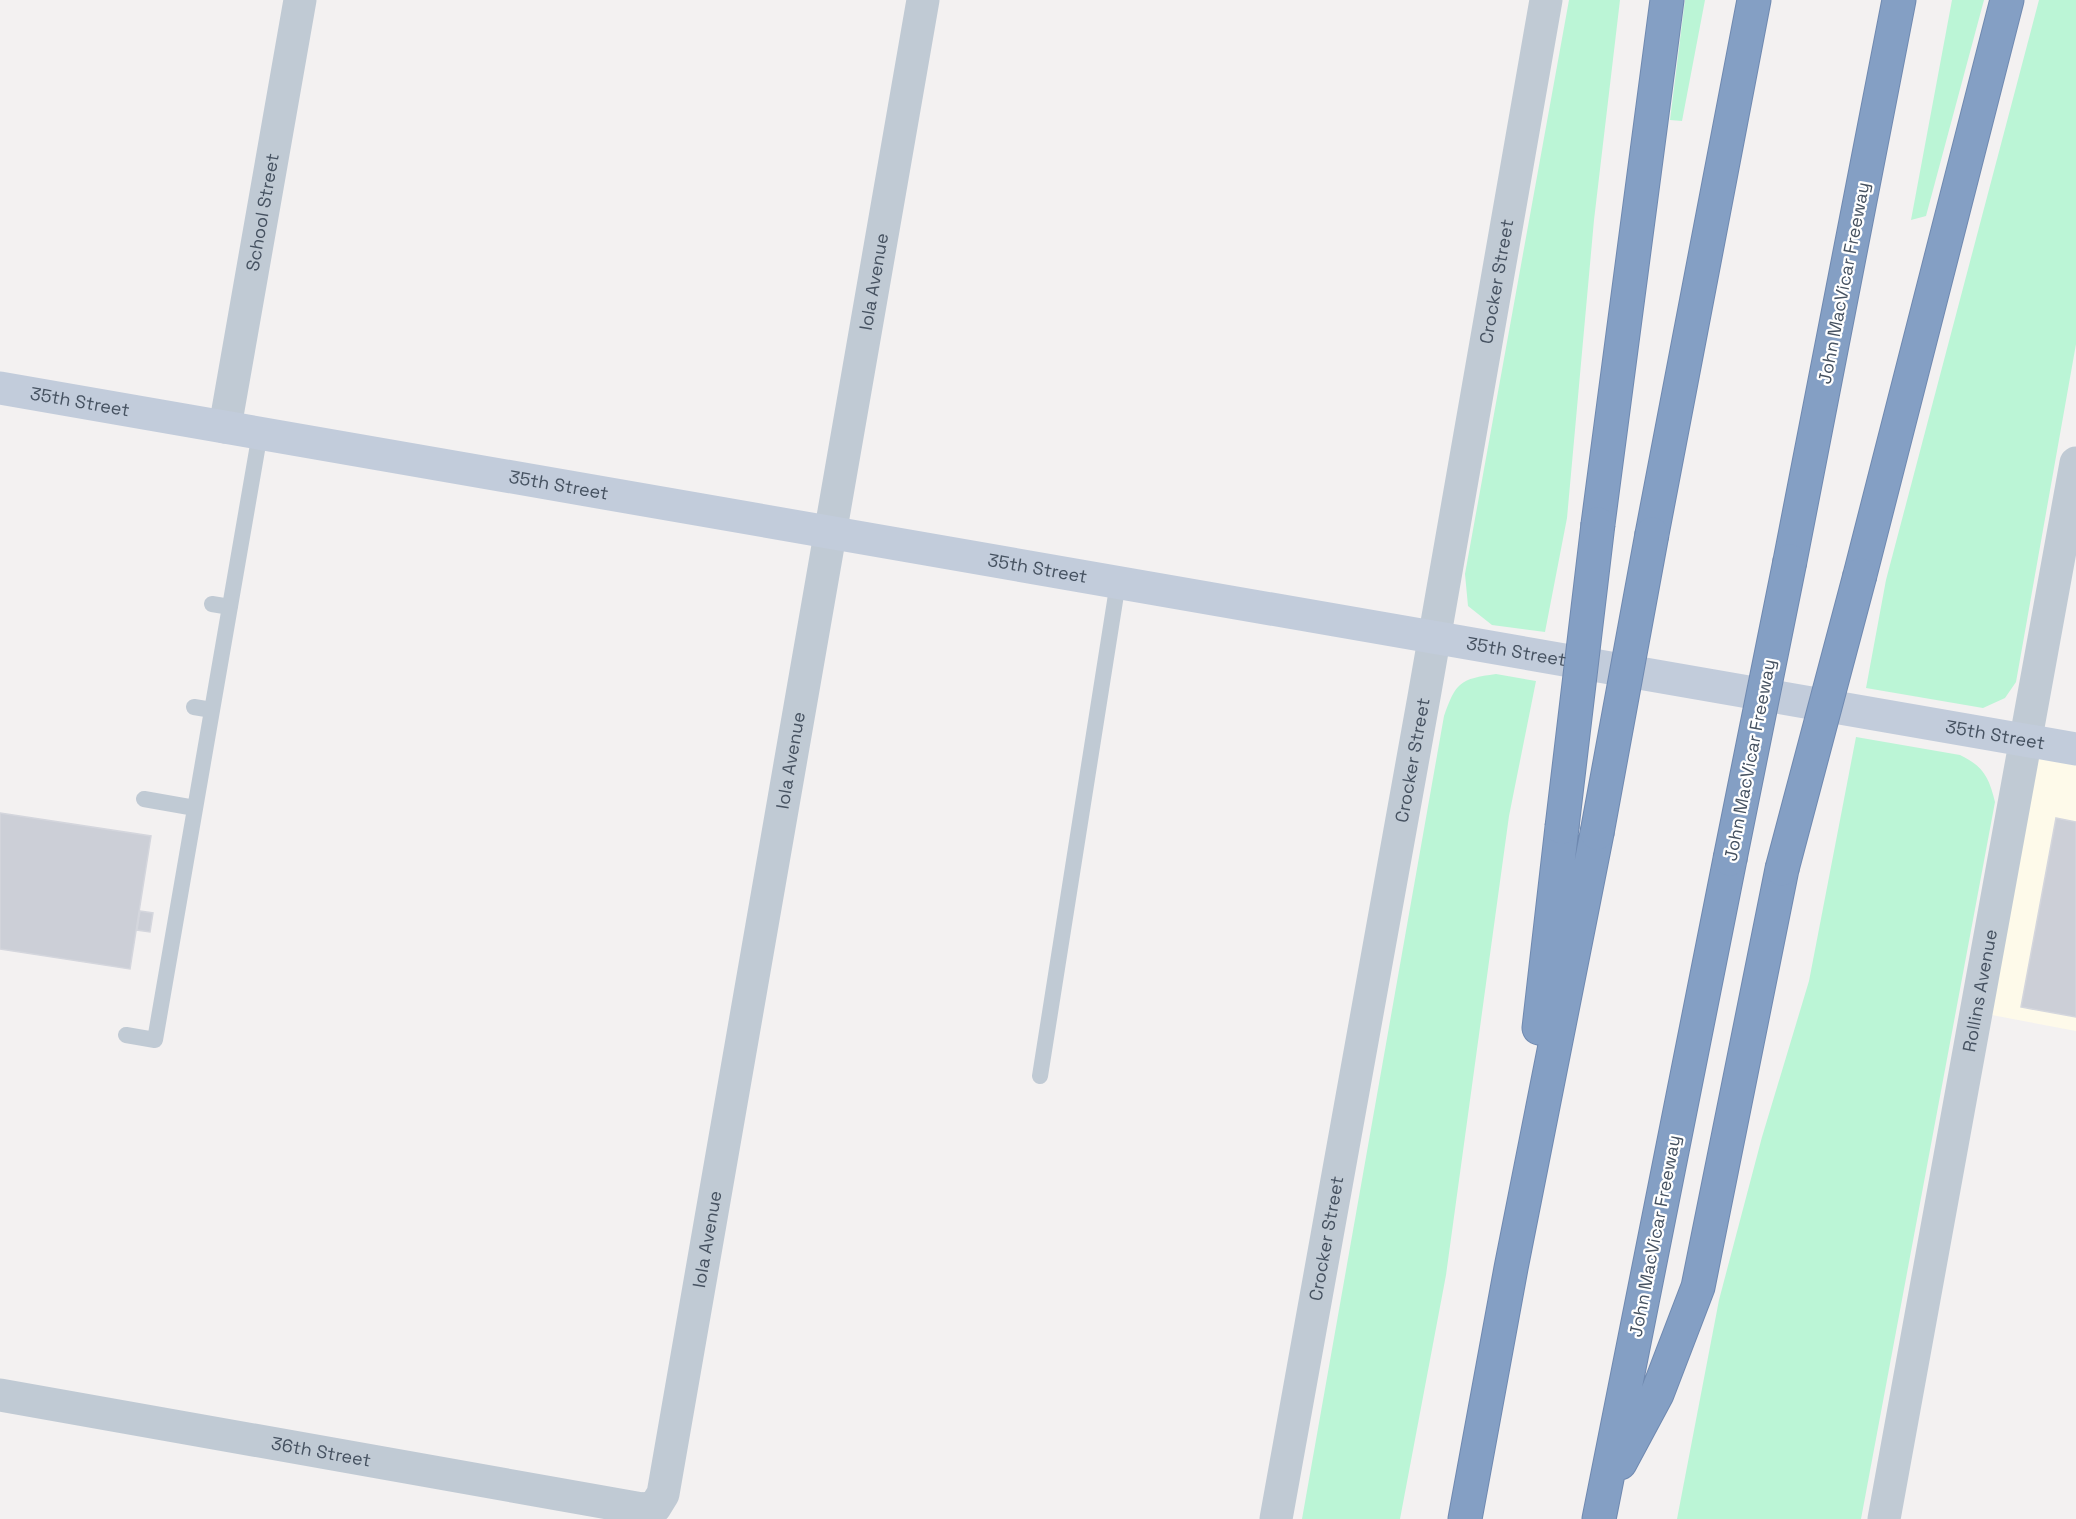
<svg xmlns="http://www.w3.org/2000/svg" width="2076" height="1519" font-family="'Space Grotesk',sans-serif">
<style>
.commercial{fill:#fefaea}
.green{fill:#bbf5d6}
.building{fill:#cccfd7;stroke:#d4d6dd;stroke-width:1.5}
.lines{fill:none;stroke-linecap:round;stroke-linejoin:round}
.highway-casing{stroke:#6f89b0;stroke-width:35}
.lane{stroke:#c0cad4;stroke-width:16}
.street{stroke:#c0cad4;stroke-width:33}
.secondary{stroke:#c2ccdb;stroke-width:33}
.highway{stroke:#849fc4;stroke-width:33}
.highway-bridge-casing{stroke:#6f89b0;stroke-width:35;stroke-linecap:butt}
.highway-bridge{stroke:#849fc4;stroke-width:33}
.labels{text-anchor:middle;stroke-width:4.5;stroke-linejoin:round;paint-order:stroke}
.street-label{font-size:18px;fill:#465261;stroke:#fff}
</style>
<rect width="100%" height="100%" fill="#f3f1f1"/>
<path class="commercial" d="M2026,740l50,9v282l-100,-19z"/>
<path class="green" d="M1569,0h51l-26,220 -27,298 -22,114 -53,-7 -24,-19 -3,-32z
M1685,0h20l-23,121 -12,-1z
M1952,0h32l-58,216 -15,4z
M2039,0h37v344l-60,338 -11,16 -22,10 -117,-20 20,-108z
M1496,674l40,7 -27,135 -63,459 -46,244h-98l142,-803c12,-34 16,-37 52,-42z
M1856,737l104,18c23,11 29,22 35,47l-134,717h-184l42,-219 43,-163 47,-156z"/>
<path class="building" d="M0,813l151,23 -21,133 -130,-20z
M2056,818l20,4v195l-55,-10z
M140,911l13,2 -3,19 -13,-2z"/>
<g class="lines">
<defs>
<path id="highway" d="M1598,524l69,-524
M1652,534l102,-534
M1790,561l109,-561
M1860,575l147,-575
M1539,1028l23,-201
M1620,1463l37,-69 41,-107 84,-418
M1465,1519l46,-251 86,-435
M1599,1519l131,-660"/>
</defs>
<use href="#highway" class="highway-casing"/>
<path class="lane" d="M212,604l18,3
M194,707l18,3
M144,799l51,9
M126,1035l29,5 105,-607
M1040,1076l78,-494"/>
<g class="street">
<path id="s1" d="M225,427l75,-427"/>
<path id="s2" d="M0,1395l642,114 13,-2 8,-13 260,-1494"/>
<path id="s3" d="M1276,1519l148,-822 122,-697"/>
<path id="s4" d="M1884,1519l192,-1056"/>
</g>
<path class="secondary" id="s5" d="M0,388l2076,361"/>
<use href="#highway" class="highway"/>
<defs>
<path id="highway-bridge" d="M1562,827l36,-303
M1597,833l55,-299
M1730,859l60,-298
M1782,869l78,-294"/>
</defs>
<use href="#highway-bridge" class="highway-bridge-casing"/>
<use href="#highway-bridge" class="highway-bridge"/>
</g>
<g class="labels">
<g class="street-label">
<text dy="6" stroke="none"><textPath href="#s1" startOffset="218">School Street</textPath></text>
<text dy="6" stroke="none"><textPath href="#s3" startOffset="1257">Crocker Street</textPath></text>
<text dy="6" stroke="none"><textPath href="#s2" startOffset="1911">Iola Avenue</textPath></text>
<text transform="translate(1844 283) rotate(-79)" y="6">John MacVicar Freeway</text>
<text dy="6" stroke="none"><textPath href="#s5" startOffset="81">35th Street</textPath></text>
<text dy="6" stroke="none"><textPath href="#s5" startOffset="567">35th Street</textPath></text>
<text dy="6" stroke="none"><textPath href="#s5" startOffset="1053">35th Street</textPath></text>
<text dy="6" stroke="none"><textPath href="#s5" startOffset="1539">35th Street</textPath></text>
<text dy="6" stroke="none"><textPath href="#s5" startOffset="2025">35th Street</textPath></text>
<text dy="6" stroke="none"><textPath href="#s3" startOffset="771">Crocker Street</textPath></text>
<text transform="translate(1750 760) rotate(-79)" y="6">John MacVicar Freeway</text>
<text dy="6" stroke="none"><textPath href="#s2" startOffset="1425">Iola Avenue</textPath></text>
<text dy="6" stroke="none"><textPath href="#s4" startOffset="537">Rollins Avenue</textPath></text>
<text transform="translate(1655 1236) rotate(-79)" y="6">John MacVicar Freeway</text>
<text dy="6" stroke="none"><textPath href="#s3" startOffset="285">Crocker Street</textPath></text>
<text dy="6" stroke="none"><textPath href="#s2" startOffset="939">Iola Avenue</textPath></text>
<text dy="6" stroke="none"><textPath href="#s2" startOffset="326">36th Street</textPath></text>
</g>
</g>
</svg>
